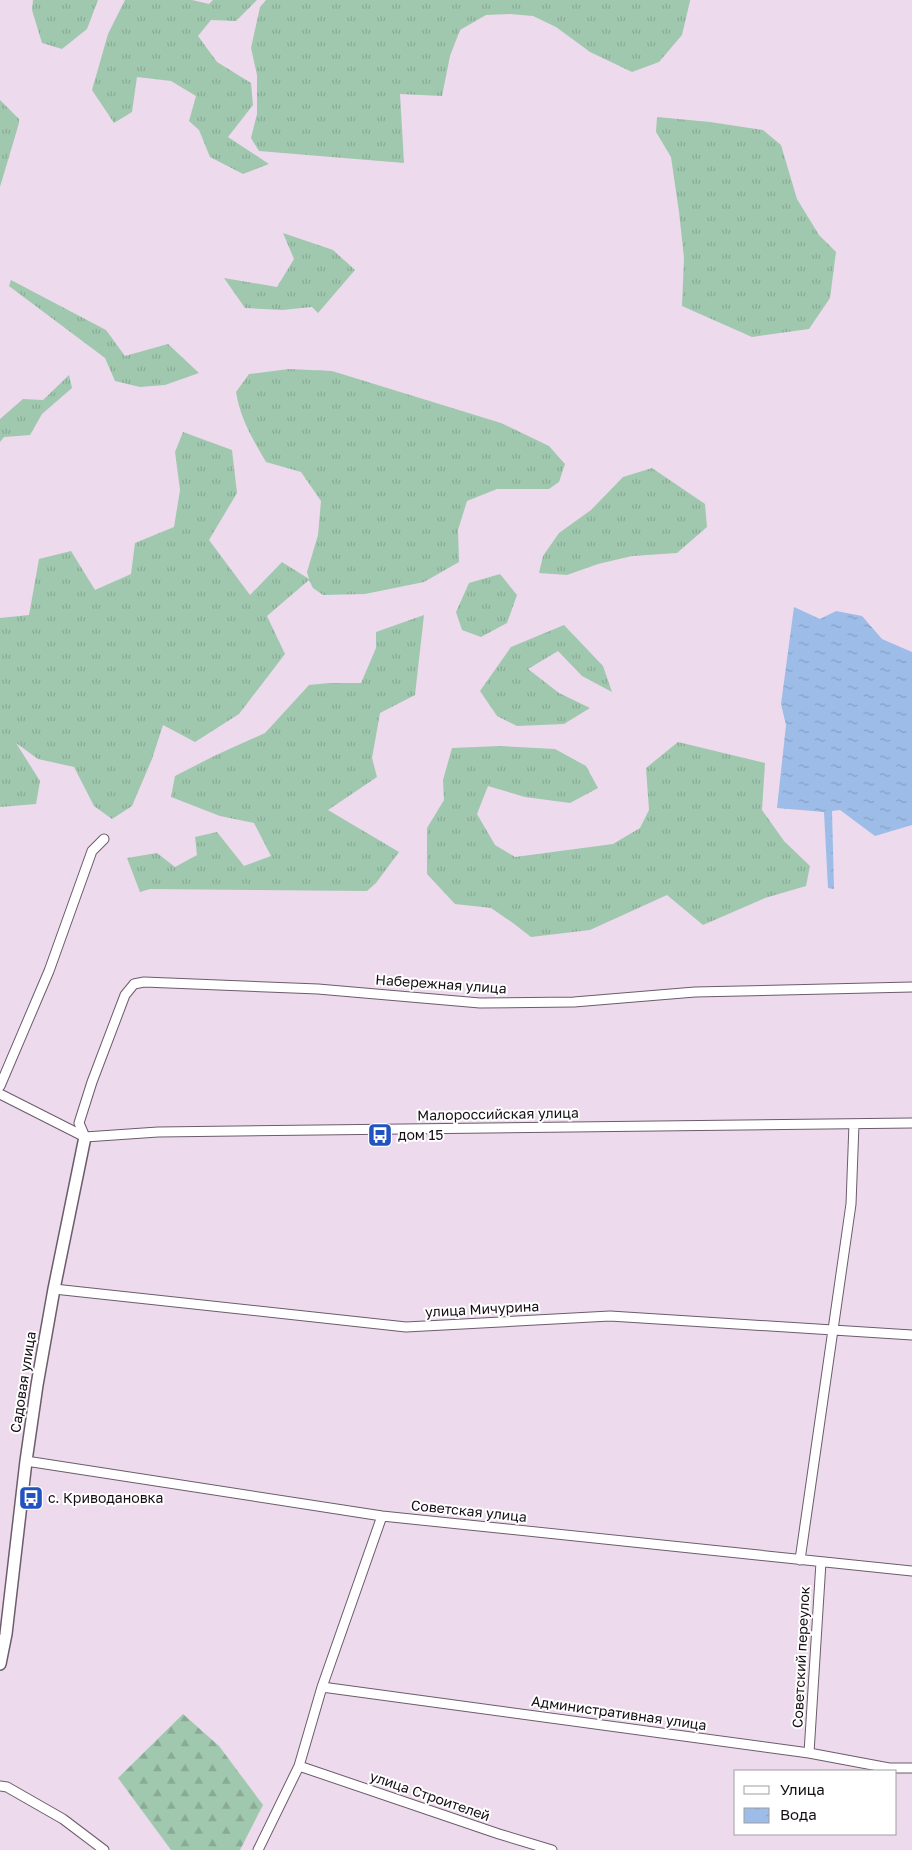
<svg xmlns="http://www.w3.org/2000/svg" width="912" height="1850" font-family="'Golos Text',sans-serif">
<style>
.grass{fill:url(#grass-tufts)}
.forest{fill:url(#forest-firs)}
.water{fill:url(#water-ripples)}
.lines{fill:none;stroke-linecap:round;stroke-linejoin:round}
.minor-casing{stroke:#6c5c6c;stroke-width:11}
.tertiary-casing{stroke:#6c5c6c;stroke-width:14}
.minor{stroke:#fff;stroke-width:9}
.tertiary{stroke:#fff;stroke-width:11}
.labels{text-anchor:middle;stroke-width:4;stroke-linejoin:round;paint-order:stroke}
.street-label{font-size:14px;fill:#150f15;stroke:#fff}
.poi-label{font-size:14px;fill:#150f15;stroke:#fff;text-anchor:start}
</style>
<defs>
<pattern id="grass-tufts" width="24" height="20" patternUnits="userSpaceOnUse" patternTransform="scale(1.25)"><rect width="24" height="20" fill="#a0c8af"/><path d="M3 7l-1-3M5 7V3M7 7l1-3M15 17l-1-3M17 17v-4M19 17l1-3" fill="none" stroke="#89ab96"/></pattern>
<pattern id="forest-firs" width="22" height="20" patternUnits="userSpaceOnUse" patternTransform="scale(1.25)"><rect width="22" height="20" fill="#a0c8af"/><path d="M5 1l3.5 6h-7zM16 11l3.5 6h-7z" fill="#89ab96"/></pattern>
<pattern id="water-ripples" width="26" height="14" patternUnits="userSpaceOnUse" patternTransform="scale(1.25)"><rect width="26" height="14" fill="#9dbce7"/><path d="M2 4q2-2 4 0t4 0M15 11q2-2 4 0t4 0" fill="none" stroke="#86a0c5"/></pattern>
</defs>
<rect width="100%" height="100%" fill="#eddaec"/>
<path class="grass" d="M33,0h65l-11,29 -25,20 -20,-6 -10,-33z
M125,0h67l17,4 4,-4h44l-21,21 -25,-1 -13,16 19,26 34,21 2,22 -25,32 41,27 -26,10 -33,-17 -11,-27 -10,-9 7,-25 -25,-15 -34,-4 -5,35 -18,11 -22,-33 16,-56z
M266,0h424v1l-8,34 -23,27 -27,10 -42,-20 -34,-25 -23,-11 -23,-2 -24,1 -26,15 -10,26 -8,40 -42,-2 4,69 -145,-12 -8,-13 6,-24v-39l-6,-27 9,-41z
M0,100l19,19v4l-19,64z
M657,117l53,5 53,8 18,15 16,54 22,36 17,17 -6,46 -21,31 -57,8 -70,-31 2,-48 -5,-46 -8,-55 -15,-25z
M283,233l50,17 22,20 -37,43 -6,-6 -30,3 -37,-2 -21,-30 53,9 17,-28z
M11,280l95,50 19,26 43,-12 31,29 -34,12 -25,2 -25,-6 -10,-23 -96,-72z
M289,369l43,2 169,52 48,23 16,18 -6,18 -10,7h-52l-30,12 -9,29 1,32 -35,20 -59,12 -42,1 -10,-7 -4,-8 -42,36 18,38 -46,60 -44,28 -32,-17 -11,34 -20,47 -20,13 -18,-13 -20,-39 -36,-8 -22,-16 24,38 -4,23 -36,3v-189l29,-3 10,-56 32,-8 24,39 36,-16 4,-31 39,-16 6,-37 -5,-38 8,-20 49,18 5,43 -28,47 41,55 32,-33 27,17 -2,-7 11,-37 3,-34 -20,-29 -35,-10c-13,-22 -26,-44 -30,-70l13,-18z
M69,375l3,13 -30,26 -12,21 -26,2 -4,5v-23l23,-20 20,1z
M652,468l53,36 2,23 -30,26 -45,3 -34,8 -31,11 -28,-2 4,-17 16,-23 32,-23 32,-33z
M500,574l17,21 -10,28 -26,14 -19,-7 -6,-18 13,-29z
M424,615l-9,80 -35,18 -8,45 5,19 -49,33 71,42 -23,31 -9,8 -217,-2 -10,3 -13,-34 30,-5 18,14 22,-12 -2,-18 22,-5 27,34 27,-10 -17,-33 -34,-7 -49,-19 4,-21 39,-20 51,-23 44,-48 20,-2h32l15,-35v-16z
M564,625l39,41 9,26 -30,-16 -24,-25 -30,18 31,24 31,15 -26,16 -47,2 -20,-10 -17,-25 31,-44z
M678,742l87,21 -3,47 22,31 26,25 -4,20 -41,12 -62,27 -36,-30 -77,35 -59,7 -18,-14 -22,-15 -36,-4 -28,-30v-46l17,-28 -1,-20 9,-32 48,-2 55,3 31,17 12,22 -28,15 -45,-6 -37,-11 -11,28 18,31 20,12 98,-13 27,-16 9,-18 -3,-42z"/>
<path class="forest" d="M183,1714l36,32 44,59 -23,45h-69l-53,-72z"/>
<path class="water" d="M794,607l26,12 16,-8 26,5 20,23 30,13v173l-37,11 -35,-26 -8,1 2,78 -6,-1 -4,-76 -47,-4 9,-83 -5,-21z"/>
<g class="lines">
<defs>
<path id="minor" d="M0,1086l49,-115 43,-120 12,-12
M0,1094l85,43
M85,1137l-6,-14 13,-41 33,-87 9,-11 10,-2 174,7 162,14 94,-1 121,-10 217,-5
M85,1137l73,-5 754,-9
M54,1289l352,38 204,-11 302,19
M26,1461l356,55 530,55
M800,1560l51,-356 3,-80
M322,1687l487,66 80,15h23
M809,1753l12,-191
M299,1766l200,68 53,16
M0,1786l7,1 56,32 41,31
M258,1850l41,-84 23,-79 60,-171"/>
<path id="tertiary" d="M0,1664l6,-30 20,-173 11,-76 17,-96 31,-152"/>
</defs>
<use href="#minor" class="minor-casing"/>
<use href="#tertiary" class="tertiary-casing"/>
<use href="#minor" class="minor"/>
<use href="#tertiary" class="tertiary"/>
</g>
<defs>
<symbol id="bus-square" viewBox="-11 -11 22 22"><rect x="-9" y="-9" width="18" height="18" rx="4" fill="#2253c1" stroke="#fff"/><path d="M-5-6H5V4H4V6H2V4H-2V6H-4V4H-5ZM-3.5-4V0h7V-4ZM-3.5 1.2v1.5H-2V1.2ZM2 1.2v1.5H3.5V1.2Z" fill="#fff"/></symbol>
</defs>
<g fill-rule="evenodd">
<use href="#bus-square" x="366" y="1121" width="28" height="28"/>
<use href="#bus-square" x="17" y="1484" width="28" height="28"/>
</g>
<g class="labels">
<g class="street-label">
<text transform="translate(441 984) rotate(4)" y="5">Набережная улица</text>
<text transform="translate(498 1114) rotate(-1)" y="5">Малороссийская улица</text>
<text transform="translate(482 1309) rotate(-3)" y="5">улица Мичурина</text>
<text transform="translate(23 1382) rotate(-81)" y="5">Садовая улица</text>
<text transform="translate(469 1511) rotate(6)" y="5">Советская улица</text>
<text transform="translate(801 1657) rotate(-87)" y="5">Советский переулок</text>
<text transform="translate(619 1713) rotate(8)" y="5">Административная улица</text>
<text transform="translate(430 1796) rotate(19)" y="5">улица Строителей</text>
</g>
<g class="poi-label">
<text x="398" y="1140">дом 15</text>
<text x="48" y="1503">с. Криводановка</text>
</g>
</g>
<rect x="734" y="1770" width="162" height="65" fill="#ffffff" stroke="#a19fa1"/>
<rect x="744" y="1786" width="25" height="8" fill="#ffffff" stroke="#a19fa1"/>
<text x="780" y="1795" font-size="15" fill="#150f15">Улица</text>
<rect x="744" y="1808" width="25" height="15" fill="url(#water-ripples)" stroke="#a19fa1"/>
<text x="780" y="1820" font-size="15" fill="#150f15">Вода</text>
</svg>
